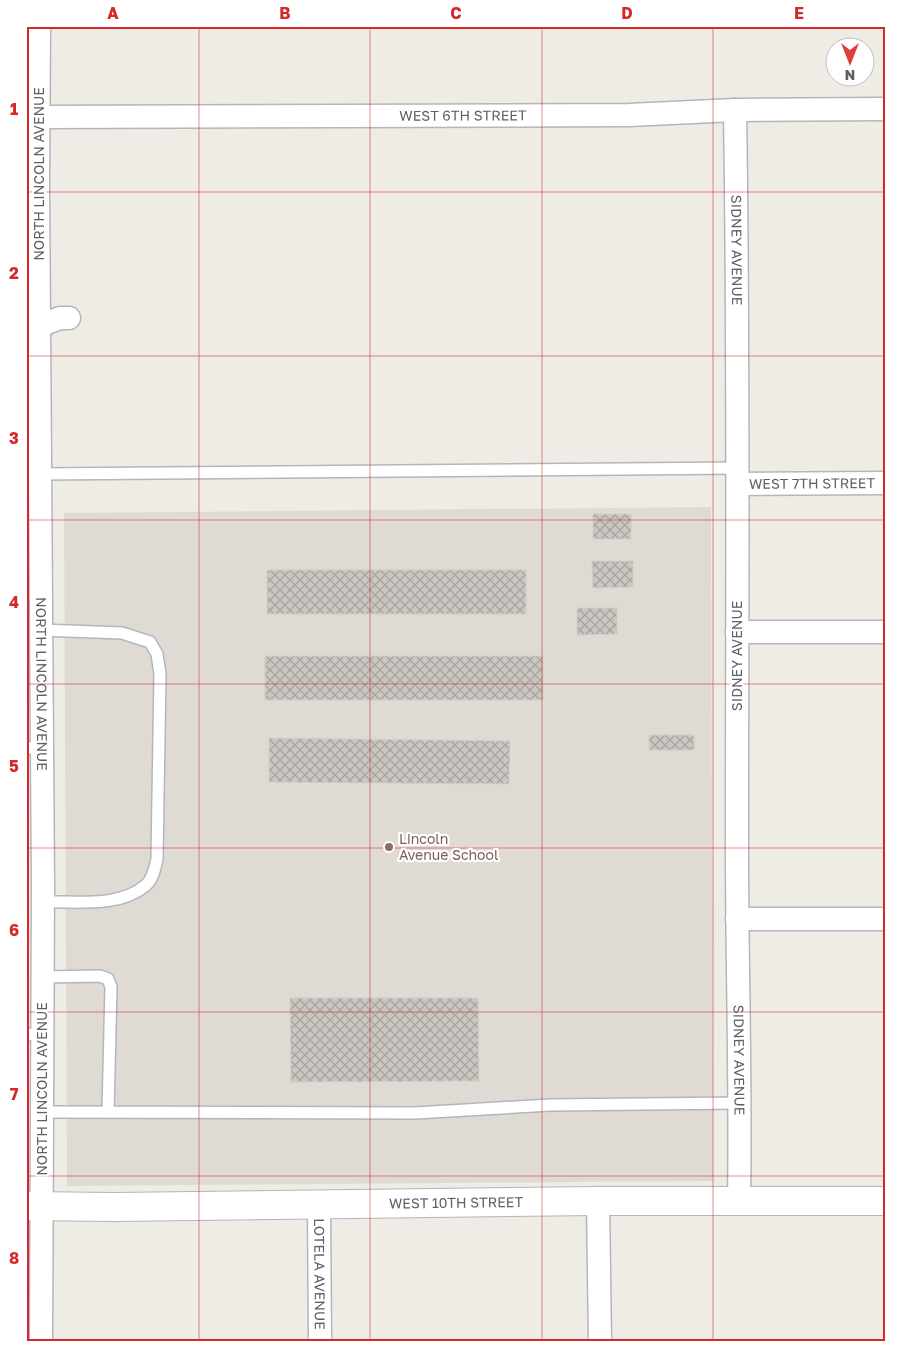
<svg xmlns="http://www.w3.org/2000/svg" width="912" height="1368" font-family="'Golos Text',sans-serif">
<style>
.education{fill:#dfdbd4}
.building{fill:url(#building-cross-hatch);stroke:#d3cec4}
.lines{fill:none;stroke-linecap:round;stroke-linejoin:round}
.lane-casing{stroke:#b3b6ba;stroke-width:14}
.street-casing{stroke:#b3b6ba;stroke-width:25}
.secondary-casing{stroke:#b2b5ba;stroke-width:30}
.lane{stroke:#fff;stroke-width:11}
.street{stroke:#fff;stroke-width:22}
.secondary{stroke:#fff;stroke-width:28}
.grid{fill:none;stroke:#d62828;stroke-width:1;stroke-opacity:0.55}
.education-dot{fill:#8d6e63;stroke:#fff;stroke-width:2}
.labels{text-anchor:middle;stroke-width:4.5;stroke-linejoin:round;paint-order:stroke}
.street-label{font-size:14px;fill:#5d6165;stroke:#fff}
.education-label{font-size:14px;fill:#785e54;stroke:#fff;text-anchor:start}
.neatline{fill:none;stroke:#d62828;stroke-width:2}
.grid-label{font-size:16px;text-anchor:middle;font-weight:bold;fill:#d62828}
</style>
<defs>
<pattern id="building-cross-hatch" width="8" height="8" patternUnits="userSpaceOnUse" patternTransform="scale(1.25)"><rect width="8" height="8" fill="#cac7c2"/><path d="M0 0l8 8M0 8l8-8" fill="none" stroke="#a7a5a1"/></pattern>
</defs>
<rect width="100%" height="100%" fill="#efece6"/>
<path class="education" d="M711,507l2,674 -646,5 -3,-673z"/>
<path class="building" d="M593,514h38v25h-38z
M592,561h41v26l-40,1z
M267,570h259v44h-259z
M577,608h40v26l-40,1z
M265,656h278v44h-278z
M649,735h45v15h-45z
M269,738l241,3 -1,43 -240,-2z
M290,998h188l1,83 -188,1z"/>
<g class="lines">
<defs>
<path id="lane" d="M41,474l697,-6
M41,630l81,3 28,9 7,12 3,20 -3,185c-2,9 -4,20 -11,26 -26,23 -71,16 -103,17
M26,748h16
M43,977l57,-1 8,3 3,8 -3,125
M26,1034l16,1
M42,1112l373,1 135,-8 190,-2"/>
<g id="street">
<path id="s1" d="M39,26l-1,158 5,703 -2,455"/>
<path id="s2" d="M735,110c4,247 2,493 2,740 0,117 4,234 2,351"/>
<path id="s3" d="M39,117l590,-2 106,-5 151,-1"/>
<path d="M26,326h13l21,-8h9"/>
<path id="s4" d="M738,484l148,-1"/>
<path d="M737,632h149"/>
<path d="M737,919h149"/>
<path d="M598,1201l2,141"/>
<path id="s5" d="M319,1206l1,136"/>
</g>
<g id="secondary">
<path id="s6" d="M26,1206l88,1 484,-6h288"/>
</g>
</defs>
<use href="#lane" class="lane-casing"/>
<use href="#street" class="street-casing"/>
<use href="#secondary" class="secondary-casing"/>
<use href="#lane" class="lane"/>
<use href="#street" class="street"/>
<use href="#secondary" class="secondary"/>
</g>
<path class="grid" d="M199,26v1316M370,26v1316M542,26v1316M713,26v1316M26,192h860M26,356h860M26,520h860M26,684h860M26,848h860M26,1012h860M26,1176h860"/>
<circle class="education-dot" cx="389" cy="847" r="5"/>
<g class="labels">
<g class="street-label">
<text dy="5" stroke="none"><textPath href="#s3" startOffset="424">WEST 6TH STREET</textPath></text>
<text transform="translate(39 174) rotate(-90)" y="5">NORTH LINCOLN AVENUE</text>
<text dy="5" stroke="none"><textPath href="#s2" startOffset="140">SIDNEY AVENUE</textPath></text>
<text dy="5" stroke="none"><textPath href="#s4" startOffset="74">WEST 7TH STREET</textPath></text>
<text transform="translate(737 656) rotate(-90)" y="5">SIDNEY AVENUE</text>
<text dy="5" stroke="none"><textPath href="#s1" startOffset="658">NORTH LINCOLN AVENUE</textPath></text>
<text dy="5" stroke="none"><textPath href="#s2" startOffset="950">SIDNEY AVENUE</textPath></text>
<text transform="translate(42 1089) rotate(-90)" y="5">NORTH LINCOLN AVENUE</text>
<text dy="5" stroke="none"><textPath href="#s6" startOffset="430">WEST 10TH STREET</textPath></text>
<text dy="5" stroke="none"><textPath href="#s5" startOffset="68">LOTELA AVENUE</textPath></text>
</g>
<g class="education-label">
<text x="399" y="844">Lincoln<tspan x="399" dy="16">Avenue School</tspan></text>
</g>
</g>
<rect width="912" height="1368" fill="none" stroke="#ffffff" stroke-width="55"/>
<g transform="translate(850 62) rotate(180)"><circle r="24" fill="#ffffff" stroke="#bec0c1"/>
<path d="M0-4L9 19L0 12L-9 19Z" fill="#e03e3a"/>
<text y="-8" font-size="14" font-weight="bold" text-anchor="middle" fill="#5d6165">N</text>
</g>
<rect x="28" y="28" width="856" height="1312" class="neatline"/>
<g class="grid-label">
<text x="113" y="19">A</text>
<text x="285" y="19">B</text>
<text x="456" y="19">C</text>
<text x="627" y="19">D</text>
<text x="799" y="19">E</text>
<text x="14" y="115">1</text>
<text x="14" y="279">2</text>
<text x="14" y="444">3</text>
<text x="14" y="608">4</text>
<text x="14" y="772">5</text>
<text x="14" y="936">6</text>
<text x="14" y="1100">7</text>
<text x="14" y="1264">8</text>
</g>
</svg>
